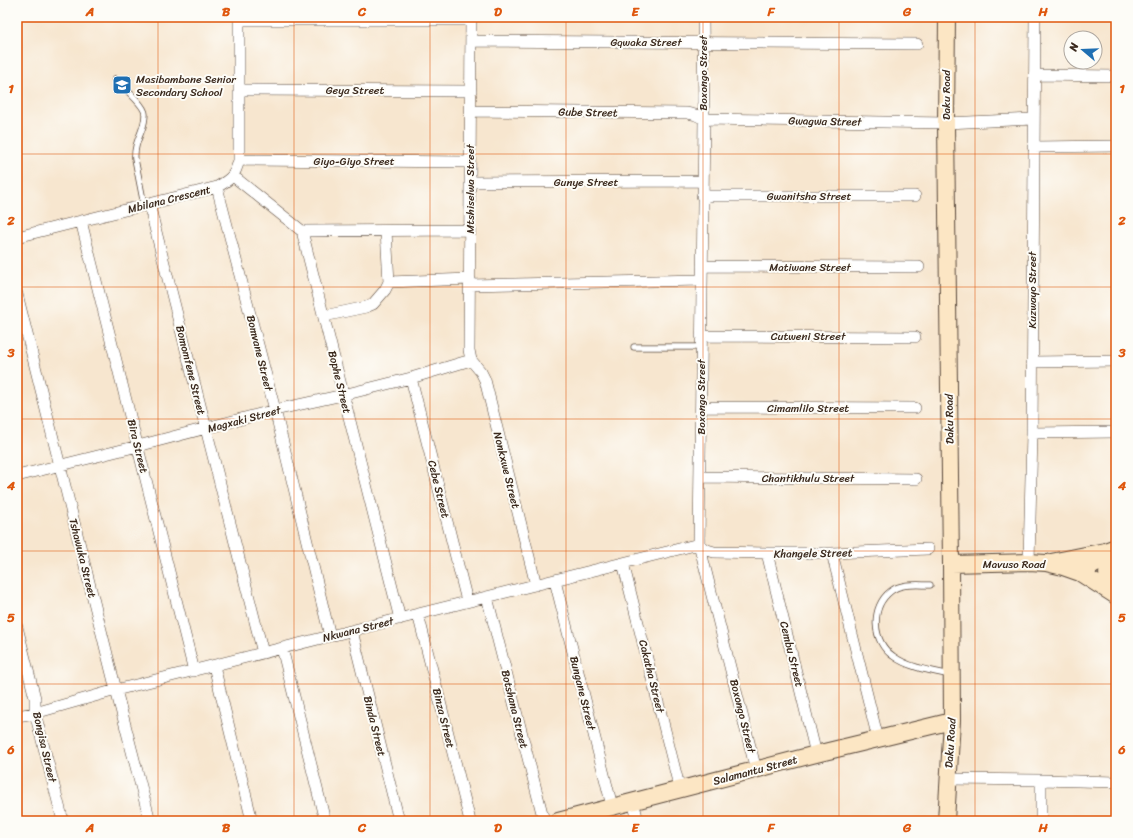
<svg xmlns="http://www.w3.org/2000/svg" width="1133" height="838" font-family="Sriracha,sans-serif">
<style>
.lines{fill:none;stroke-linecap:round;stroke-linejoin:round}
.lane-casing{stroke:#574639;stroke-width:7}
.street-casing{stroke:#574639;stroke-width:12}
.secondary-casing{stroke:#574639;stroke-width:18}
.lane{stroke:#fff;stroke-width:5.5}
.street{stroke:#fff;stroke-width:11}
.secondary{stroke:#fce6c4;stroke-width:16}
.grid{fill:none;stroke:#df570d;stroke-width:1;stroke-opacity:0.55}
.labels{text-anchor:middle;stroke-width:4;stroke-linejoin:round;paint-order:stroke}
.street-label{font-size:11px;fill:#3b2a1e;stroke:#fdfcf7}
.poi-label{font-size:11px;fill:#3b2a1e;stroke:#fdfcf7;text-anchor:start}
.neatline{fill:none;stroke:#df570d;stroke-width:1.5}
.grid-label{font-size:13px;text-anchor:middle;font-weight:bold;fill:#df570d}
</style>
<rect width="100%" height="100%" fill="#fdfcf7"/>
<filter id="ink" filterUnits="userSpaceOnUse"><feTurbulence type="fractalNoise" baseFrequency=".025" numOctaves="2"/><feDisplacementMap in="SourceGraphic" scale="8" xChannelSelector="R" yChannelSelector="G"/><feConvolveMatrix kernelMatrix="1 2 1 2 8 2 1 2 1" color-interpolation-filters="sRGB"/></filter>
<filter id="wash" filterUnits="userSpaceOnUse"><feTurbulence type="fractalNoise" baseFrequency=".012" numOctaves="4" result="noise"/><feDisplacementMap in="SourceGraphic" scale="16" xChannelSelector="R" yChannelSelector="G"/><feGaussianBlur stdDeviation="0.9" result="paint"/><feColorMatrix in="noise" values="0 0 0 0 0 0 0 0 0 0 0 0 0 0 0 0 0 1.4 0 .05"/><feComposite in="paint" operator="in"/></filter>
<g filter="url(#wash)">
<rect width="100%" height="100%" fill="#f7e6cf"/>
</g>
<g filter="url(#ink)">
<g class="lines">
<defs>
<path id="lane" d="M115,79c7,7 30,26 30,35 0,6 -2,13 -4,18 -4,10 -7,18 -6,27l9,46
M634,347h67
M930,585c-13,0 -28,-2 -39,6 -21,16 -19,51 2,65 16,12 39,15 58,19"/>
<path id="street" d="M471,17l-2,333 2,10
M703,17l1,102 -5,425 57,226
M239,20h232
M471,41l446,3
M1034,75l82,1
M239,90l232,1
M471,111l216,2 9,2 8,4 242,4 88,-4
M1033,147l83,-1
M239,160l231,2
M233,176l69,55 98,388
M470,182l232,-1
M217,187l58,223 55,226
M702,196h213
M149,204l114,449
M81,221l113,450
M302,231l168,-1
M17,237l200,-50c14,-8 18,-11 22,-27v-143
M702,266l217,1
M389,282l81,-3
M470,285l231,-5
M17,294l99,396 34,131
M324,316l42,-9 7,-3 12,-14 4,-8 -3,-51
M701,336l214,1
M471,360l10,12 4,8 51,205
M1032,362l84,-1
M411,378l56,223
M701,407l214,1
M1032,433l84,-1
M17,476l121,-30 137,-36 68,-15 68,-17 60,-18
M700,477l216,2
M767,553l49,201
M832,553l46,186
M1029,562l3,-129 3,-416
M623,563l57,227
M555,581l57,225
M487,597l57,224
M418,614l52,207
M17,627l18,71v15l28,108
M352,631l47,190
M282,648l43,173
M214,666l38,155
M17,716l18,-3 81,-23 214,-54 369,-92 5,5 10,3 53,1h65l96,-4
M947,779l94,1 75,2
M1041,780v41
M633,801l5,20"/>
<path id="secondary" d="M1116,554c-2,3 -5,7 -7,11 -5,11 1,21 7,30
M1051,562l54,-11 11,-4
M951,564l78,-2 17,1 17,4 17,6 36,23
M1080,573l35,-20
M558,821l258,-67 136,-33
M946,821l6,-100 -1,-157 -5,-441 1,-106"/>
</defs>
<use href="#lane" class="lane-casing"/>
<use href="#street" class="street-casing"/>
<use href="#secondary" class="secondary-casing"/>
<use href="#lane" class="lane"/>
<use href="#street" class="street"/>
<use href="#secondary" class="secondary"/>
</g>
</g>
<path class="grid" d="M158,17v804M294,17v804M430,17v804M566,17v804M703,17v804M839,17v804M975,17v804M17,154h1099M17,287h1099M17,419h1099M17,551h1099M17,684h1099"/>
<defs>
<symbol id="school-square" viewBox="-11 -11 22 22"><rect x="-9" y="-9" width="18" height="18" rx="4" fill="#1f6fb2" stroke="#fdfcf7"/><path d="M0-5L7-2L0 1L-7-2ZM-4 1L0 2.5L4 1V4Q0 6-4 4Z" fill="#fff"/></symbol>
</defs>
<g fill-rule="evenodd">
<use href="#school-square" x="111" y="74" width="22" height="22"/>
</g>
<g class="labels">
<g class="street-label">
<text x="646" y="46">Gqwaka Street</text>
<text transform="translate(703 73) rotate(-90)" y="4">Boxongo Street</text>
<text x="355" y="94">Geya Street</text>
<text transform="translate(946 95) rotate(-90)" y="4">Daku Road</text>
<text transform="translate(588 112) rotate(1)" y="4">Gube Street</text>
<text transform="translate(825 121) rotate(1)" y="4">Gwagwa Street</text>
<text x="354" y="165">Giyo-Giyo Street</text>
<text x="586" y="186">Gunye Street</text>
<text transform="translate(470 189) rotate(-90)" y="4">Mtshiselwa Street</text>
<text x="809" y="200">Gwanitsha Street</text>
<text transform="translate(169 199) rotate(-14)" y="4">Mbilana Crescent</text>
<text x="810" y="271">Matiwane Street</text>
<text transform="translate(1032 290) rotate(-90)" y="4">Kuzwayo Street</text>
<text x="808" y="340">Cutweni Street</text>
<text transform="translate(260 353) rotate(76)" y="4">Bomvane Street</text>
<text transform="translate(191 370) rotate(76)" y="4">Bomomfene Street</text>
<text transform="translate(340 382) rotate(76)" y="4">Bophe Street</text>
<text transform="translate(701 397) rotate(-90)" y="4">Boxongo Street</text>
<text x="808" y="412">Cimamlilo Street</text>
<text transform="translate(244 419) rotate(-15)" y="4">Magxaki Street</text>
<text transform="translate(949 419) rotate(-91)" y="4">Daku Road</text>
<text transform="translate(138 446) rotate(76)" y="4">Bira Street</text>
<text transform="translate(507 470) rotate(76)" y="4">Nonkxwe Street</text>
<text x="808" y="482">Chantikhulu Street</text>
<text transform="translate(439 489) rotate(76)" y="4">Cebe Street</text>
<text transform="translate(813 553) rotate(-1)" y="4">Khangele Street</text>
<text transform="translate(83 558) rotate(76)" y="4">Tshawuka Street</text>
<text x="1014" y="568">Mavuso Road</text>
<text transform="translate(358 629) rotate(-14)" y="4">Nkwana Street</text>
<text transform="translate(792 654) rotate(76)" y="4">Cembu Street</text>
<text transform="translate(652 676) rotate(76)" y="4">Cakatha Street</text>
<text transform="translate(583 693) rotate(76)" y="4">Bungane Street</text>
<text transform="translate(515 709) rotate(76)" y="4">Botshana Street</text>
<text transform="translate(743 716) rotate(76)" y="4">Boxongo Street</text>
<text transform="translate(444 718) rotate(76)" y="4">Binza Street</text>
<text transform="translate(375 726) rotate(76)" y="4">Binda Street</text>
<text transform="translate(950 743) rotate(-86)" y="4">Daku Road</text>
<text transform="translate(45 747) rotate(77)" y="4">Bongisa Street</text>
<text transform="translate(755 770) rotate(-15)" y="4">Salamantu Street</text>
</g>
<g class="poi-label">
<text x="136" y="83">Masibambane Senior<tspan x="136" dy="13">Secondary School</tspan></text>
</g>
</g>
<rect width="1133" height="838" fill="none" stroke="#fdfcf7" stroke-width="44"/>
<g transform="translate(1083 50) rotate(289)"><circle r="19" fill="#fdfcf7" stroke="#afa8a0"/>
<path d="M0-3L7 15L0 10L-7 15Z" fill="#1f6fb2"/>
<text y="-6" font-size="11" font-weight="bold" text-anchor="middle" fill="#3b2a1e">N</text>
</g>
<rect x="22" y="22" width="1089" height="794" class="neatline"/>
<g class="grid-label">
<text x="90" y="16">A</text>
<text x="226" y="16">B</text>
<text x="362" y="16">C</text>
<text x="498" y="16">D</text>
<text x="635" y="16">E</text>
<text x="771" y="16">F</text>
<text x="907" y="16">G</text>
<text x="1043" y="16">H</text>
<text x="11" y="93">1</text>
<text x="1122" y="93">1</text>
<text x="11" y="225">2</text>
<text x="1122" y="225">2</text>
<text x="11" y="357">3</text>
<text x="1122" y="357">3</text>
<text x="11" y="490">4</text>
<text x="1122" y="490">4</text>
<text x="11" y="622">5</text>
<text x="1122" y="622">5</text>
<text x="11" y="754">6</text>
<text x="1122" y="754">6</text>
<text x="90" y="832">A</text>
<text x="226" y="832">B</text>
<text x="362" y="832">C</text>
<text x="498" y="832">D</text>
<text x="635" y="832">E</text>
<text x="771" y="832">F</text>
<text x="907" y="832">G</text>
<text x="1043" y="832">H</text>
</g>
</svg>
